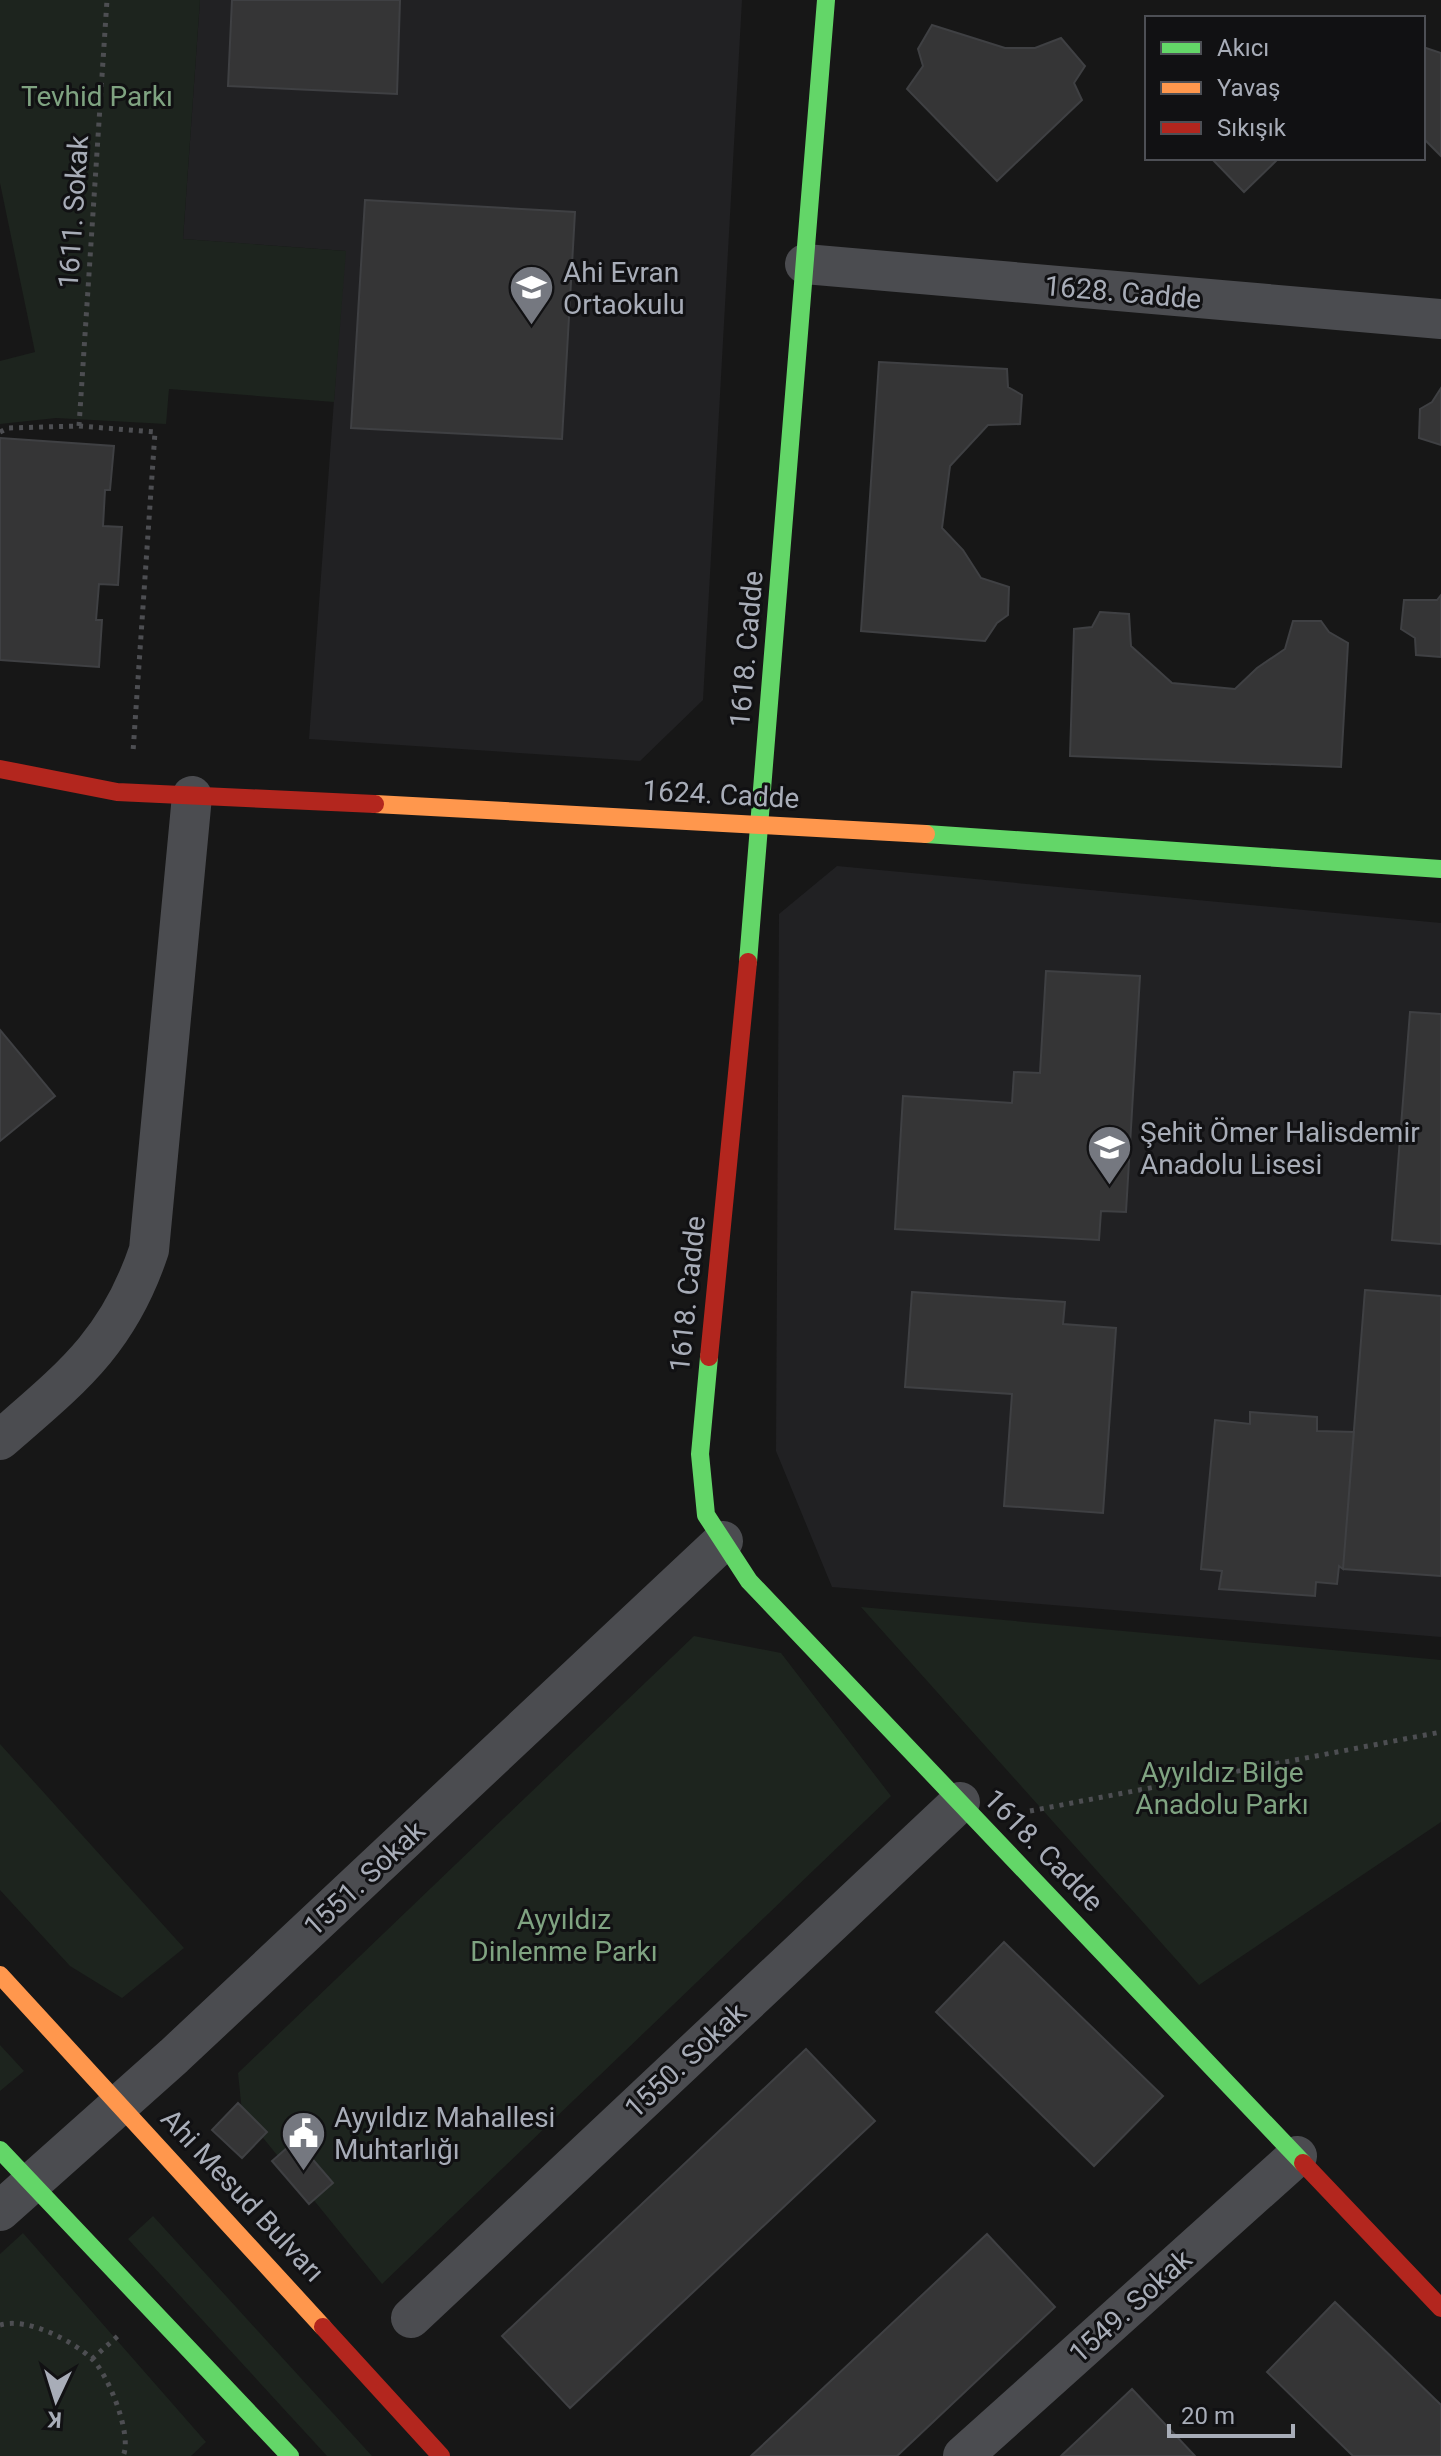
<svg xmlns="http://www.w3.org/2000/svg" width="1441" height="2456" font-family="Roboto,sans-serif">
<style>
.built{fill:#212123}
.green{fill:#1d241e}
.building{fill:#353536;stroke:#3f4043;stroke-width:2}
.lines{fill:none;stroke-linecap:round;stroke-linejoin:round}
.path{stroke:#4d4e52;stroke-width:5;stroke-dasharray:4 6;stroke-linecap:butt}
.street{stroke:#4b4c50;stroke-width:40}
.fast{stroke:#63d668;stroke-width:18}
.slow{stroke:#ff974d;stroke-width:18}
.jam{stroke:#b3261e;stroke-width:18}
.labels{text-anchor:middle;stroke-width:6;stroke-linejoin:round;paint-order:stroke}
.park-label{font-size:28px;fill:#7fa381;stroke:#111113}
.street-label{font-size:28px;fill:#a8adb8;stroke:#111113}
.poi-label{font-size:28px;fill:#a8adb8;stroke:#111113;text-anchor:start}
</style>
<rect width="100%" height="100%" fill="#171717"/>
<path class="built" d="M200,0h542l-39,700 -63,61 -331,-22 36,-488 -162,-12z
M837,866l604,57v714l-609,-50 -56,-136 3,-537z"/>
<path class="green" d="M0,0h200l-17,239 163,12 -12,151 -165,-13 -3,35 -110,-6 -56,6v-63l35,-9 -35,-169z
M861,1607l580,53v162l-242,163z
M694,1636l87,17 110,143 -509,488 -140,-172 -4,-39z
M0,1744l184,204 -62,50 -52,-32 -70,-76z
M0,2045l24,26 -24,20z
M153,2216l219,240h-45l-199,-217z
M23,2233l183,209 -15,14h-191v-202z"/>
<path class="building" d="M232,0h168l-3,94 -169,-8z
M932,25l73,23h30l26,-10 24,28 -11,17 8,17 -85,81 -90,-92 16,-23 -5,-17z
M1423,47l18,6v103l-18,-18z
M1211,158h68l-35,34z
M365,200l210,12 -13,227 -211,-11z
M879,362l128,7 1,18 14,8 -2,29 -32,1 -38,41 -8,62 21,22 18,28 28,9 -1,28 -11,8 -12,18 -124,-10z
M1441,388v57l-22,-7 1,-29 12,-7z
M0,438l114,8 -4,44h-5l-2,36 19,1 -4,58 -19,-1 -3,36h6l-3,47 -99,-7z
M1441,595v62l-25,-2 -1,-17 -14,-9 3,-29h33z
M1100,612l29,2 2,32 41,37 63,6 22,-21 28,-19 8,-28h28l8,11 19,11 -7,124 -271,-11 4,-127 18,-2z
M1046,971l94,5 -14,236 -25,-1 -2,29 -204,-11 8,-133 109,7 2,-31 26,1z
M1410,1012l31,2v230l-49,-4z
M0,1030l55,66 -55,45z
M1365,1290l76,6v280l-98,-7z
M912,1292l153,10 -2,22 53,4 -13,185 -99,-7 8,-112 -107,-7z
M1250,1412l67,5v14l37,1 -11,137 -4,-3 -2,18 -21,-2 -1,14 -96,-7 3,-18 -21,-2 14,-149 35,4z
M1004,1942l159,154 -69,70 -158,-154z
M806,2049l69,72 -305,287 -68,-72z
M238,2103l29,29 -25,26 -30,-28z
M296,2140l37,43 -24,21 -37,-43z
M987,2234l68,73 -158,149h-146z
M1335,2302l106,103v51h-88l-86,-84z
M1132,2389l63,67h-134z"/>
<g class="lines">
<path class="path" d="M79,426l28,-426
M0,432l8,-4 71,-2 76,6 -22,320
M1030,1811l411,-79
M0,2325c27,-8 71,15 91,33 17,15 42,78 32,98
M92,2359l27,-24"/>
<path class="street" d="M805,264l636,55
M0,1440c70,-61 118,-97 149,-190l43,-454
M0,2211l174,-155 549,-515
M411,2318l549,-516
M963,2456l334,-300"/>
<path class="fast" d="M926,834l515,35
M748,962l78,-962
M709,1357l-9,97 6,61 43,66 554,582
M0,2150l290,306"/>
<path class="slow" d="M375,804l551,30
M0,1975l323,352"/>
<path class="jam" d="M0,769l117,23 258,12
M709,1357l39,-395
M1303,2163l138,145
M323,2327l118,129"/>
</g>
<defs>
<symbol id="school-pin" viewBox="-11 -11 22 30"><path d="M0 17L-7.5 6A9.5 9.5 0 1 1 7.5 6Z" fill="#757880" stroke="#111113"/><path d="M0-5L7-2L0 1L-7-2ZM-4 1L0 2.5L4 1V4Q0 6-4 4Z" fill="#fff"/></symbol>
<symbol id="civic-pin" viewBox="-11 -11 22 30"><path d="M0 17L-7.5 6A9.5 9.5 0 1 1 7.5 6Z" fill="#757880" stroke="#111113"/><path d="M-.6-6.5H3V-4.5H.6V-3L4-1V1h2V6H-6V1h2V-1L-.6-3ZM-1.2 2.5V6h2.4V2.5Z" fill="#fff"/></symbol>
</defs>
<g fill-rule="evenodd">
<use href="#school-pin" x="506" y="262" width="51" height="69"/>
<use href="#school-pin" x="1084" y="1122" width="51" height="69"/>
<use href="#civic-pin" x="278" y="2108" width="51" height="69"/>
</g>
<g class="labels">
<g class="park-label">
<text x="97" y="106">Tevhid Parkı</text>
<text x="1222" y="1782">Ayyıldız Bilge<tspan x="1222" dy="32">Anadolu Parkı</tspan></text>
<text x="564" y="1929">Ayyıldız<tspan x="564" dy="32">Dinlenme Parkı</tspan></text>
</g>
<g class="street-label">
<text transform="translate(73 212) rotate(-86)" y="10">1611. Sokak</text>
<text transform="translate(1123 292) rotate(5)" y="10">1628. Cadde</text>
<text transform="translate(746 649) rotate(-85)" y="10">1618. Cadde</text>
<text transform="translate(721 794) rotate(3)" y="10">1624. Cadde</text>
<text transform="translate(687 1294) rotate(-84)" y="10">1618. Cadde</text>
<text transform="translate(1044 1850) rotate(46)" y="10">1618. Cadde</text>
<text transform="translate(364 1878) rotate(-43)" y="10">1551. Sokak</text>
<text transform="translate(685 2060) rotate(-43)" y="10">1550. Sokak</text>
<text transform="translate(243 2195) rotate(47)" y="10">Ahi Mesud Bulvarı</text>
<text transform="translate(1130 2306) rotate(-42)" y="10">1549. Sokak</text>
</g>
<g class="poi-label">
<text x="563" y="282">Ahi Evran<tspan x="563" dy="32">Ortaokulu</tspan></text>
<text x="1140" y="1142">Şehit Ömer Halisdemir<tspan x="1140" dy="32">Anadolu Lisesi</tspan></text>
<text x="334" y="2127">Ayyıldız Mahallesi<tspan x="334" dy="32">Muhtarlığı</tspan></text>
</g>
</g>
<rect x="1145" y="16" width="280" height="144" fill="#111113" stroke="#4d4f55" stroke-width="2"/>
<rect x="1161" y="42" width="40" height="12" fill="#63d668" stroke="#4d4f55" stroke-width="2"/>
<text x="1217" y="56" font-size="24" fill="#a8adb8">Akıcı</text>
<rect x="1161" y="82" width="40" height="12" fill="#ff974d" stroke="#4d4f55" stroke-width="2"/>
<text x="1217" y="96" font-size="24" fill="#a8adb8">Yavaş</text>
<rect x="1161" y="122" width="40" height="12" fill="#b3261e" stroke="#4d4f55" stroke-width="2"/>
<text x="1217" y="136" font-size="24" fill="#a8adb8">Sıkışık</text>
<g transform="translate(56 2400) rotate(184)" stroke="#111113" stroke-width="6" paint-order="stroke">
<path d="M0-6L14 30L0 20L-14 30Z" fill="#a8adb8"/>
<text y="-12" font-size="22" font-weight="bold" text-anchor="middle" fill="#a8adb8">K</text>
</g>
<path d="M1169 2424v12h124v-12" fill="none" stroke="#a8adb8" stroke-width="4"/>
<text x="1181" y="2424" font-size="24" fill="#a8adb8" stroke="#111113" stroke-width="6" paint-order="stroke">20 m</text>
</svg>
